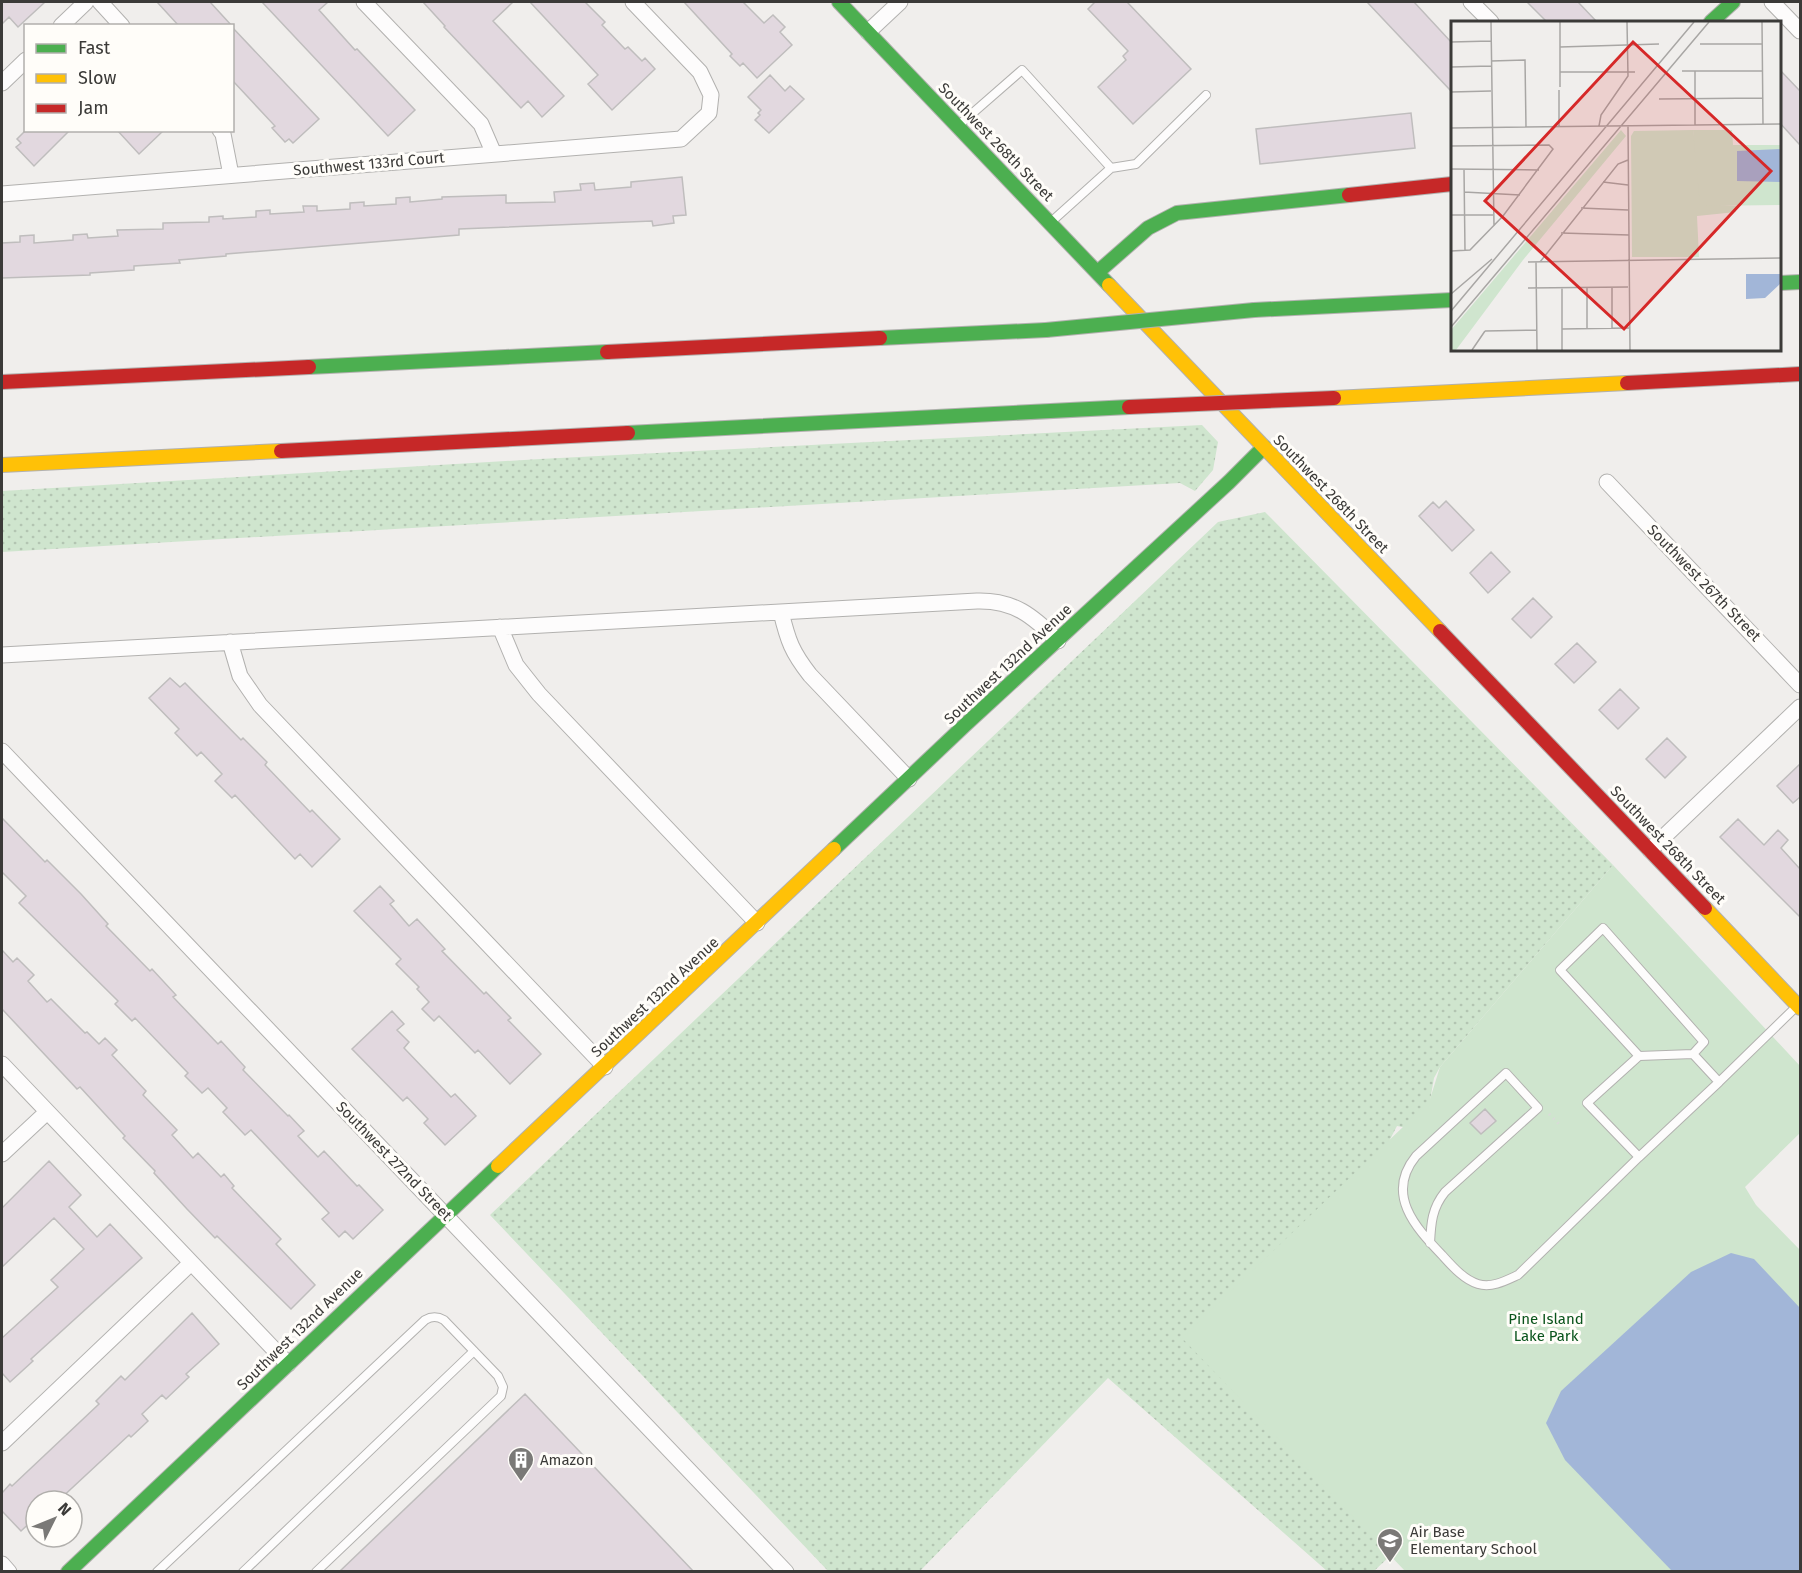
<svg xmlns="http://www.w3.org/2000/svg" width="1802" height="1573" font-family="'Fira Sans',sans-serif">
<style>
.grass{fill:url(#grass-dots)}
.green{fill:#cfe5ce}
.water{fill:#a2b6d8}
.building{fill:#e2d8df;stroke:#bfbdbd;stroke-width:1.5}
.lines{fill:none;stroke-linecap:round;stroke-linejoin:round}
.lane-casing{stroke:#b2b1af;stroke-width:10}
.street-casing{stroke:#b2b1af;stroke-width:17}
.fast-casing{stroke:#b2b1af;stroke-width:16}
.slow-casing{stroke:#b2b1af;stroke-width:16}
.jam-casing{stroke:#b2b1af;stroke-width:16}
.path{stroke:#dadad9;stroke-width:3;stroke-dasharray:1.5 4.5;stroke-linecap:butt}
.lane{stroke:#fdfcfc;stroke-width:8}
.street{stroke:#fdfcfc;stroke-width:15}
.fast{stroke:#4caf50;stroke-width:14}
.slow{stroke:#ffc107;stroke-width:14}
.jam{stroke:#c62828;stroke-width:14}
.fast-bridge-casing{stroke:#b2b1af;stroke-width:16;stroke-linecap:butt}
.jam-bridge-casing{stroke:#b2b1af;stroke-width:16;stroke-linecap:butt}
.fast-bridge{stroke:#4caf50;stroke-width:14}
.jam-bridge{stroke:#c62828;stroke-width:14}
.labels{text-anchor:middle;stroke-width:6;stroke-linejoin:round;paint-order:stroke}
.street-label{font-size:15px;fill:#3b3a38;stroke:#fffdf9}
.park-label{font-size:15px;fill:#09531b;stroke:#fffdf9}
.poi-label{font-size:15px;fill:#3b3a38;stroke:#fffdf9;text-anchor:start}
.inset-road{fill:none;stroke:#a8a6a4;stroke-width:1.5}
.view{fill:#d62828;fill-opacity:0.15;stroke:#d62828;stroke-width:3}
.inset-edge{fill:none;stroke:#3b3a38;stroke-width:3}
</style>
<defs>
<pattern id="grass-dots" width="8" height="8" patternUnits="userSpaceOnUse" patternTransform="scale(1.5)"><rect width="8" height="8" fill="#cfe5ce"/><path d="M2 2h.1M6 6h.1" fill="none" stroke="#b3c5b2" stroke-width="1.8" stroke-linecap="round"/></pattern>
</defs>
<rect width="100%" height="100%" fill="#f0eeec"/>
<path class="grass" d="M1202,425l16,17 -5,28 -18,21 -15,-8 -1178,69v-61l538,-32z
M1265,512l348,353 -173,202 -6,11 -6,34 -10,18 -21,-4 -24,46 -68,287 85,97 -16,15h-47l-219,-193 -188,193h-92l-338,-356 728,-693z"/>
<path class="green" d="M1613,865l187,201v67l-55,54 11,18 44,45v321h-395l-223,-233 222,-212 26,-27 10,-32z"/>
<path class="water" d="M1731,1253l23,6 46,49v263h-128l-107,-111 -19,-37 15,-32 130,-119z"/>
<path class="building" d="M2,2h43l-27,25 -9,-10 -7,7z
M157,2h53l22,24h-53z
M262,2h66l-9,8 36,40 2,-1 58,61 -27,26z
M423,2h90l-20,19 71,75 -22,21 -14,-16 -7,7 -77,-81 1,-1z
M530,2h55l20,20 -3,3 23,24 3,-2 14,14 3,-3 10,11 -43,41 -24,-26 10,-9z
M684,2h59l21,21 9,-8 12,12 -5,5 12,13 -35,33 -14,-15 -3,3 -10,-10 2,-2z
M1095,2h32l64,67 -58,55 -35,-37 28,-27 -3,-4 5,-5 -40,-42z
M1367,2h47l38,41v49z
M1527,2h51l19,20h-50z
M232,27l87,92 -26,24 -4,-4 -4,3 -13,-14 3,-2 -43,-46z
M1779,69l21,22v54l-21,-23z
M770,75l15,16 5,-5 14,13 -35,34 -14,-13 5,-5 -2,-2 3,-3 -13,-13z
M1411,113l4,35 -155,16 -4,-35z
M26,130h44l-36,36 -18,-19 5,-4 -4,-4z
M117,130h47l-25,24z
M682,177l4,38 -13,1 1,7 -21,3 -1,-5 -193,8v6l-233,19v2l-47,4 1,3 -46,3v4l-44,3v2l-88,3v-35l18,-1v-6l14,-1v8l39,-3v-5l14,-1 1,4 30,-2 -1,-6 46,-1v-6l46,-1v-5l14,-1v3l33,-2v-6l14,-1v4l34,-2 -1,-6h14v5l33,-2v-6l14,-1v4l32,-2v-6l14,-1v5l32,-3v-2l64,-2v8l49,-1 -1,-10 27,-2 -1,-6 14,-1 1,7 36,-3v-5z
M1446,501l28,29 -22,21 -33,-35 14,-14 6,6z
M1491,552l19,20 -22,21 -18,-20z
M1533,598l19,19 -21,21 -19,-19z
M1577,643l19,19 -22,21 -19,-19z
M170,678l10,9 5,-4 56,57 2,-2 24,24 -2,3 45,47 2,-2 28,29 -28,28 -12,-13 -5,5 -60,-64 -3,3 -17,-17 7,-7 -21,-22 -4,4 -22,-23 4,-4 -30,-31z
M1620,689l19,19 -21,21 -19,-19z
M1667,738l19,19 -21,21 -19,-19z
M1800,764v33l-7,6 -16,-17z
M2,818l43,44 2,-2 34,34 27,30 -2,2 44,45 2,-2 24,26 -3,2 45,47 3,-3 24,26 -2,3 45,46 1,-1 15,16 -6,5 20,21 6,-6 33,35 2,-1 24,25 -30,29 -8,-8 -6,6 -17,-18 7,-6 -78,-83 -6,5 -22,-23 4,-4 -19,-20 -6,5 -17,-17 3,-3 -53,-55 -3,3 -17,-17 3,-3 -99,-98 7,-7 -24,-24z
M1738,819l26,26 14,-15 10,10 -7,8 19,21v48l-80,-80z
M380,886l14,15 -4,3 19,22 8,-7 28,30 -3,2 42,43 2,-2 25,26 -3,2 33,34 -31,30 -32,-34 -3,3 -36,-37 -5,5 -12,-12 7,-7 -12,-13 2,-2 -23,-23 5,-5 -47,-48z
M2,950l11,12 4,-4 17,17 -6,6 19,21 4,-3 34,34 2,-1 12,12 6,-6 12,12 -5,5 34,36 -3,4 34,35 -5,5 21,23 5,-5 23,24 3,-3 10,12 -2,2 49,51 -5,5 39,41 -24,24 -74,-73 -2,2 -28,-29 -33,-36 1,-2 -32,-33 2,-2 -45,-49 -3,2 -75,-80z
M392,1011l12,13 -7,6 12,12 -5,6 47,49 4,-3 21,22 -31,29 -21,-22 4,-4 -21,-22 -4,4 -51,-52z
M1485,1109l11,12 -15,13 -11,-11z
M49,1161l32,34 -12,12 28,30 13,-13 32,34 -111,101 2,2 -23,21 -8,-9v-35l56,-51 -7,-7 33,-31 -30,-31 -52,49v-59z
M192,1313l27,31 -33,30 3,3 -23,22 -4,-4 -20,19 6,7 -17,16 -2,-2 -71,66h-22v16l-15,14 -19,-20v-18l8,-9 2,2 87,-82 -3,-3 25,-25 4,4z
M525,1394l169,178h-355z"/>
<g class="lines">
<defs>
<path id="lane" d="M959,125l63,-55 89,98 -60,54
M1111,168l25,-4 70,-69
M1693,1054l-54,2 -79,-86 43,-42 101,114 -11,12 26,28 78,-76
M1639,1157l80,-75
M1430,1243c1,-20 2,-35 15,-51l93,-84 -32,-35 -90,83c-31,38 -1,71 26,99 10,11 22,25 36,29 14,4 27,-3 40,-9l121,-118 -52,-54 52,-47
M157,1572l268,-252c7,-4 12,-4 19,0l54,56 5,11 -2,9 -185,176
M243,1572l231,-221"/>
<path id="street" d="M100,2l22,24
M364,2l117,122 13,30
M1471,2l20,20
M1772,2l28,29
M61,26l25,-24
M868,32l32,-30
M2,83l24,-23
M220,130l3,4 8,41
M2,194l679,-55 28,-26 2,-18 -11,-23 -67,-70
M1607,482l193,203
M781,612c7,29 11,40 29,63l99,104
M500,627l16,38 23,29 218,229
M230,642l10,34 20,29 345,362
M2,655l975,-54c37,-1 56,15 81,40
M2,751l784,821
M1650,850l150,-143
M2,1064l286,300
M2,1154l45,-42
M2,1443l189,-180
M2,1564l7,8"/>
<path id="fast" d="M839,2l270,283
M1711,22l22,-20
M1099,271l49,-43 29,-15 172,-18
M1780,283l20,-1
M1254,310l198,-10
M880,338l166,-8
M309,367l298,-15
M628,433l501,-26
M834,849l131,-124 264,-243 35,-35
M68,1572l430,-406"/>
<path id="slow" d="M1109,285l331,346
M1334,398l293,-15
M2,465l279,-14
M1705,908l95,100
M498,1166l336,-317"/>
<path id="jam" d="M1349,195l103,-11
M607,352l273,-14
M2,382l307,-15
M1627,383l173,-9
M281,451l347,-18
M1440,631l265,277"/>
</defs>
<use href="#lane" class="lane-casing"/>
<use href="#street" class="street-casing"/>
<use href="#fast" class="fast-casing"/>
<use href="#slow" class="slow-casing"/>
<use href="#jam" class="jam-casing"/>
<path class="path" d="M1549,1114l12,12"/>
<use href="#lane" class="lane"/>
<use href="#street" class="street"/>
<use href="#fast" class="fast"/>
<use href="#slow" class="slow"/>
<use href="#jam" class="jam"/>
<defs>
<path id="fast-bridge" d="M1046,330l208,-20"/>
<path id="jam-bridge" d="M1129,407l205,-9"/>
</defs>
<use href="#fast-bridge" class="fast-bridge-casing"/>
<use href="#jam-bridge" class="jam-bridge-casing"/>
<use href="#fast-bridge" class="fast-bridge"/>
<use href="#jam-bridge" class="jam-bridge"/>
</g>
<defs>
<symbol id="building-pin" viewBox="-11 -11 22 30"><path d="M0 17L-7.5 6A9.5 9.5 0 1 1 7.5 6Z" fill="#7a7977" stroke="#fffdf9"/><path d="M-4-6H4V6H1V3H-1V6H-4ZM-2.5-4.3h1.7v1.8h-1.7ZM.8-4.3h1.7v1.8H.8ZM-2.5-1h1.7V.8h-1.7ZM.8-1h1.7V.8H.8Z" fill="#fff"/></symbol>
<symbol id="school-pin" viewBox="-11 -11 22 30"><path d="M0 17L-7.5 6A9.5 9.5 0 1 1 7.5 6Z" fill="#7a7977" stroke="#fffdf9"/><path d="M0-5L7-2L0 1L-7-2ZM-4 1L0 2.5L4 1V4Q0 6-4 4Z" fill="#fff"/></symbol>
</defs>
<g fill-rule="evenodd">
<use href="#building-pin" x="506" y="1445" width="30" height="40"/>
<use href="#school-pin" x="1375" y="1526" width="30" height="40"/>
</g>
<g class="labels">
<g class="street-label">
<text transform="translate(996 142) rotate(46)" y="5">Southwest 268th Street</text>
<text transform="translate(369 164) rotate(-5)" y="5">Southwest 133rd Court</text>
<text transform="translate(1331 494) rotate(46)" y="5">Southwest 268th Street</text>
<text transform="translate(1704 583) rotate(46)" y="5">Southwest 267th Street</text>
<text transform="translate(1008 664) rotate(-43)" y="5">Southwest 132nd Avenue</text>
<text transform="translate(1668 845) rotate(46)" y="5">Southwest 268th Street</text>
<text transform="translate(655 997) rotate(-43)" y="5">Southwest 132nd Avenue</text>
<text transform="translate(394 1161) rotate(46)" y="5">Southwest 272nd Street</text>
<text transform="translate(300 1329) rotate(-44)" y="5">Southwest 132nd Avenue</text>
</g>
<g class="park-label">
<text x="1546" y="1324">Pine Island<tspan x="1546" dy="17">Lake Park</tspan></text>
</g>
<g class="poi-label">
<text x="540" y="1465">Amazon</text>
<text x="1410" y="1537">Air Base<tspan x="1410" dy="17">Elementary School</tspan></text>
</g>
</g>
<g transform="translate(1451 21)">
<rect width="330" height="330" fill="#f0eeec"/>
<path d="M170,109l5,6 -103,124 -67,90h-5v-20zM242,109l8,46 19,29 16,1v6l-39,4 2,41h-67l-1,-121 3,-5z" fill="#cfe5ce"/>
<path d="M242,109h39l1,15h48v60l-81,1z" fill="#cfe5ce"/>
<path d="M330,128v33l-44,-1v-30zM295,253h35v9l-16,15 -19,1z" fill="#a2b6d8"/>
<path class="inset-road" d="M40,1l3,204M311,1l1,102M0,21l40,-1M249,23h62M109,26l99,-3M40,40l34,-1 1,67M0,46l40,-1M231,50h80M244,50v54M109,51h75M109,66v-65M0,71l40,-1M208,78l104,-1M148,105l2,-11 27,-39 -1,-54M177,105l2,224M108,106v-37M0,107l330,-4M0,125l98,-1 4,4 -50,67 -33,34 -19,1M0,148l88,1M13,148l1,82M152,161l25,3M13,171l56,3M130,187l47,2M0,194h42M110,212l68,2M77,241l253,-4M85,241l1,88M89,241l78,-98 10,-4M161,266v42M77,267l100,-1M111,267v62M136,267v41M0,273l41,-35M0,290l243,-289M0,306l258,-305M111,308l67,-1M34,310l52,-1M21,329l13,-19"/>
<path class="view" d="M182,21l138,129 -147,158 -139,-128z"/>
<rect width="330" height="330" class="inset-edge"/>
</g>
<rect width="1802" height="1573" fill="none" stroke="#3b3a38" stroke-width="6"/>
<rect x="24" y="24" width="210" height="108" fill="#fffdf9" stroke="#b1afac" stroke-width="1.5"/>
<rect x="36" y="44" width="30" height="9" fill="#4caf50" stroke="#b1afac" stroke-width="1.5"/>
<text x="78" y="54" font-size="18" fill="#3b3a38">Fast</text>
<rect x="36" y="74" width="30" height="9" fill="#ffc107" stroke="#b1afac" stroke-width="1.5"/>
<text x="78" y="84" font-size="18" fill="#3b3a38">Slow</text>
<rect x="36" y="104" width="30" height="9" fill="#c62828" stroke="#b1afac" stroke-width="1.5"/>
<text x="78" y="114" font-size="18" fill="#3b3a38">Jam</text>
<g transform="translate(54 1519) rotate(47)"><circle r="28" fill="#fffdf9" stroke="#b1afac" stroke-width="1.5"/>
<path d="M0-4.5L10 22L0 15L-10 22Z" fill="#7a7977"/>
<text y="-9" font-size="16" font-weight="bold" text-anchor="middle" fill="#3b3a38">N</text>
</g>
</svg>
